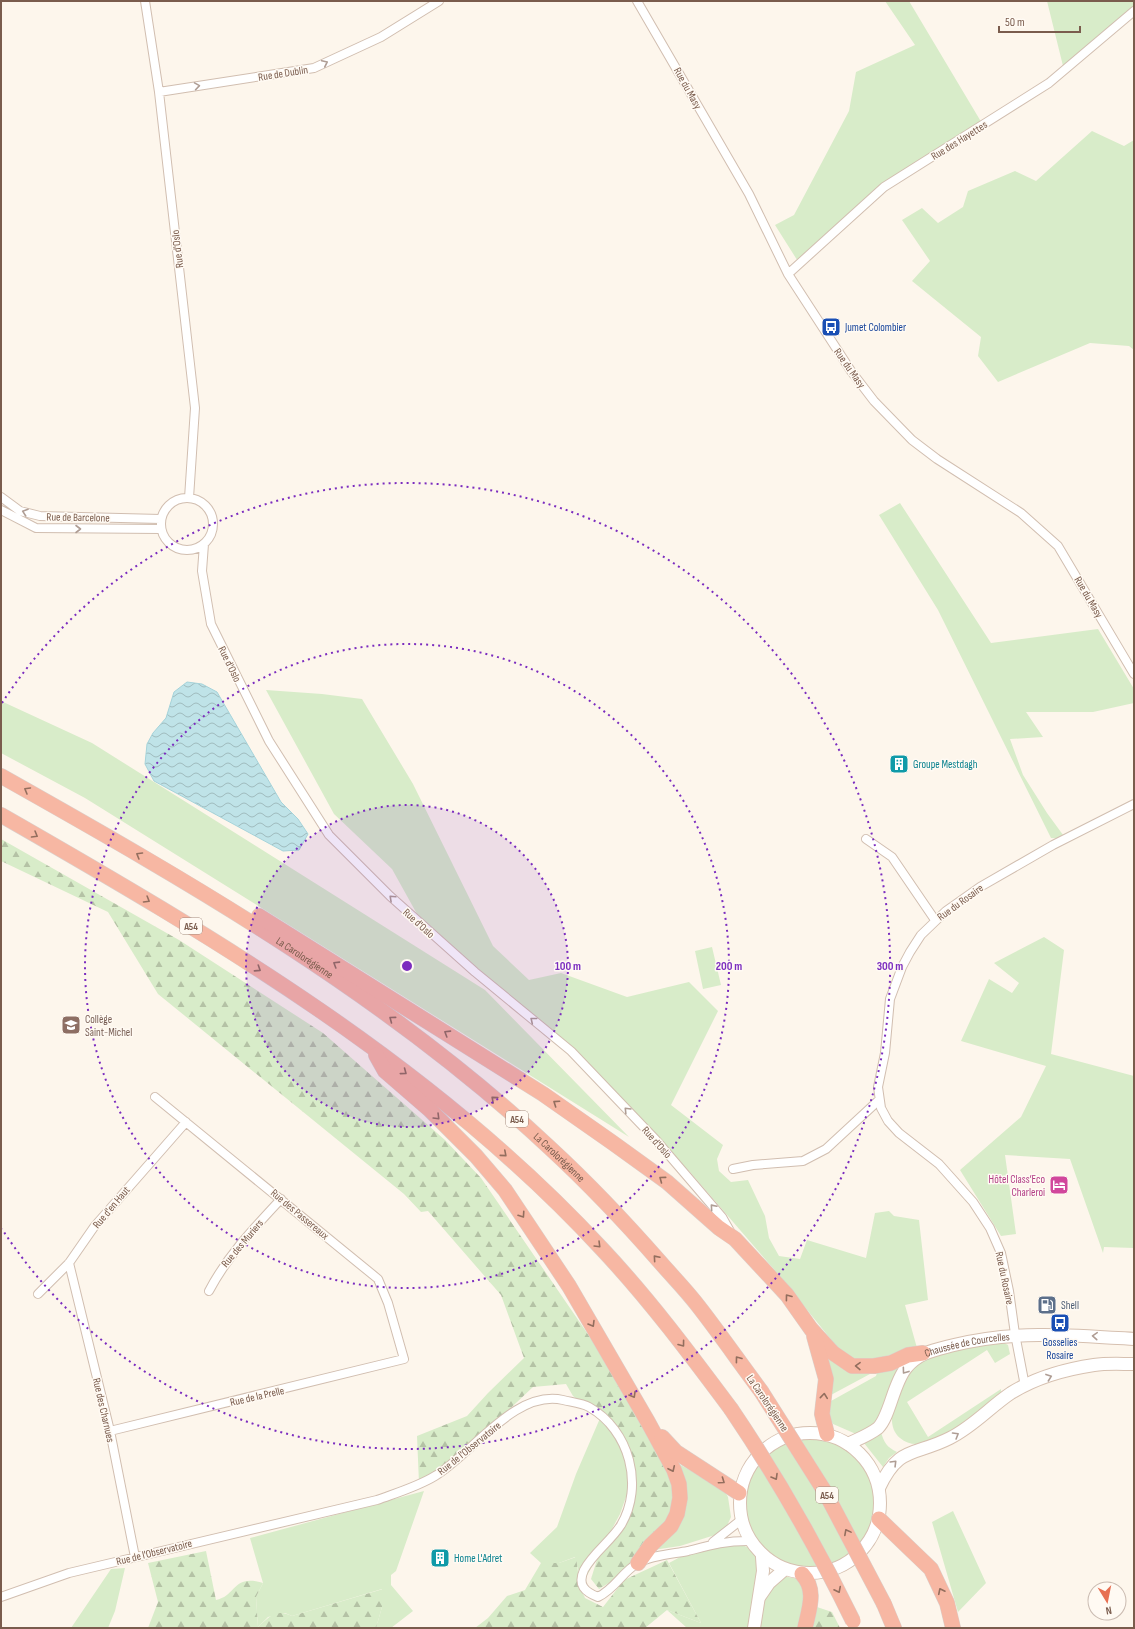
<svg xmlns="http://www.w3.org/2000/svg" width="1135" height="1629" font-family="'Sofia Sans Condensed',sans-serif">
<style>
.grass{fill:#d8ecc9}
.forest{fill:url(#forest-firs)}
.water{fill:url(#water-waves);stroke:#a5d3da}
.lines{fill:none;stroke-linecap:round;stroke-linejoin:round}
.street-casing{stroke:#d1beb0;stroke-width:10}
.secondary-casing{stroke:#d6c0b0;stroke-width:14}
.highway-casing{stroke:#dad1cd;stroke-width:16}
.street{stroke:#fff;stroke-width:8}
.secondary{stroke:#fff;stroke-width:12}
.highway{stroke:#f7b7a3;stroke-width:15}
.highway-bridge-casing{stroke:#dad1cd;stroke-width:16;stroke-linecap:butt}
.highway-bridge{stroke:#f7b7a3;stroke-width:15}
.oneway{stroke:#af9d94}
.oneway2{stroke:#936e5e}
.ring{fill:none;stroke:#7b2cbf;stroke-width:2;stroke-dasharray:2 4}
.labels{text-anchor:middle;stroke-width:3;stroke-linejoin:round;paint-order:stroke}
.shield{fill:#fffaf3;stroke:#a28b7f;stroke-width:1}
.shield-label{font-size:10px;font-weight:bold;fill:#7a5c4d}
.street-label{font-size:11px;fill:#7a5c4d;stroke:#fffaf3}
.transit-label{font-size:11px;fill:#164399;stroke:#fffaf3;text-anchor:start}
.culture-label{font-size:11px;fill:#0d838f;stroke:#fffaf3;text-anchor:start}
.education-label{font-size:11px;fill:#785e54;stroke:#fffaf3;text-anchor:start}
.hotel-label{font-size:11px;fill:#b23c85;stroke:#fffaf3;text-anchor:end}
.service-label{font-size:11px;fill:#4e5e75;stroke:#fffaf3;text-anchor:start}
.centre{fill:#7b2cbf;stroke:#fffaf3;stroke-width:2}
.ring-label{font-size:12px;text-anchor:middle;font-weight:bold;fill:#7b2cbf;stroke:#fffaf3;stroke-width:3;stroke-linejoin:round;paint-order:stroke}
</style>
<defs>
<pattern id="forest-firs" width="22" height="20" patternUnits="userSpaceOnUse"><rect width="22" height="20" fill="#d8ecc9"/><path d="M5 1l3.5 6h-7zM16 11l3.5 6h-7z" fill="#b4c2a5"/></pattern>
<pattern id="water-waves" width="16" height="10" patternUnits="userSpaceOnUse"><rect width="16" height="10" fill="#bfe3e8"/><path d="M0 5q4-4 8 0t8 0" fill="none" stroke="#a0bbbe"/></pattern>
</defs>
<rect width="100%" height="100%" fill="#fdf6ec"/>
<path class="grass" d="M885,1h24l74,124 -107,70 -77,68 -24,-38 19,-10 55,-104 7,-39 59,-27z
M1047,1h87v11l-70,58z
M1092,131l32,15 10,-6v210l-5,-4 -39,-3 -92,39 -20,-26 3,-19 -69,-56 18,-20 -28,-41 20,-12 16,15 25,-16 5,-16 47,-20 21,10z
M900,503l91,140 107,-14 36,60v14l-41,9h-67l17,25 -33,2 13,36 24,38 19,26 -15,-1 -113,-228 -59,-95z
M266,690l56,4 40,5 51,85 80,162 36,34 32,-7 66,24 62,-15 29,29 -47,94 52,40 -6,14 2,12 12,11 17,-2 17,36 4,22 10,18 21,3 7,-19 59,18 9,-45 14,-2 5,5 25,4 9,80 -23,5 12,43 -38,10 -21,2 -16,-7 -64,-79 -89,-103 -133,-133 -139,-124 -25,-45 -58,-55z
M1,701l91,42 393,247 144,147 -544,-339 -84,-45z
M1044,937l20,13 -13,104 83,22v172l-30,-1 -1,6 -33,-94 -65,-4 11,79 -15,2 -41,-66 61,-53 25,-51 -85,-25 28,-62 23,14 7,-10 -25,-20z
M712,947l9,38 -18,4 -8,-38z
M1004,1343l4,2 2,9 -15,9 -8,-13 -80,52 21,35 73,-48v3c-24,19 -52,50 -85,52 -6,0 -11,-2 -16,-6 -21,-17 3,-65 21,-77 17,-11 62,-15 83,-18z
M829,1359l42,12 -1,3 -41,22 -2,-36z
M898,1366l1,2c-10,14 -18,52 -29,60 -4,2 -10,4 -14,6l-23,-10 -4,-7 2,-16 45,-25 1,-3z
M601,1416l27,39 4,25 -12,34 -38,71 -7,-28 -16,6h-18l-11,-10 27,-26 19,-53z
M881,1432c3,11 6,15 16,20l-8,6 -6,9 -19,-24 9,-4z
M802,1433c16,1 32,2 47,11 35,22 44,84 9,111 -13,10 -28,16 -45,18 -19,2 -41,-7 -55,-21l6,38 -10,38h-67l-20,-18 34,13 -32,-60 26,-14 37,-8 25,10c-3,-3 -6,-6 -8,-10 -20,-30 -8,-76 21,-96 8,-6 22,-8 32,-12z
M675,1462l48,26 5,9 3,20 -5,11 -11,7 -35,11 -27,4z
M424,1491l-28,80 -5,4v10l22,26 -22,17h-15l6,-21v-18l-90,27 -7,-3 -17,4 -10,10 -2,-30 7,-14 -13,-45z
M953,1511l33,72 -28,29 -26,-90z
M125,1568l-10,43 -7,17h-37l40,-59z
M778,1575l20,4 10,7 -6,42h-43l10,-45z"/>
<path class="forest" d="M1,839l178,101 144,93 122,107 36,38 167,244 28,55 -5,49 -41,44 -31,19 -8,-10 9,-29 23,-29 13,-37 -5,-20 -2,-19 -18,-20 -38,-29 -7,-12 -33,3 -69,65 -45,31 -2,-47 50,-20 21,-23 36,-35 -23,-63 -73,-84 -7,1 -17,-18 -246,-200 -50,-82 -107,-51z
M206,1551l10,49c21,-4 16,-26 47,-17l-7,14 2,30c11,-10 18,-19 34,-11l91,-27 -1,18 -6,21h-228l10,-26 -10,-39z
M576,1557l4,30 5,11 18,9 21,-27 43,-20 34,63 -34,-13 -22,18h-170l13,-10 19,-22 18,-6 16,-27h18z
M817,1607l15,5 8,16h-29z"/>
<path class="water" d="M187,682l15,2 15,8 64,110 17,17 10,15 -9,16 -16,1 -129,-70 -9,-17 2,-20 6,-11 13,-15 8,-26z"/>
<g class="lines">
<defs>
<path id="street" d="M145,1l14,91 36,316 -6,90
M637,1l112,193 39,80 63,97 23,30 38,39 25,19 84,54 37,33 76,128
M159,92l155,-24 67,-31 58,-36
M788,274l96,-87 165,-104 85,-72
M1,497l19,14 20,5 121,3
M161 524a26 26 0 1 1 52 0a26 26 0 1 1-52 0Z
M1,510l35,18 125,1
M204,544l-2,27 9,53 58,117 60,94 61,61 85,76 96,79 85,89 66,77 9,16
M866,839l26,18 43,63
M733,1169l20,-4 50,-4 23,-12 53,-49
M69,1263l41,168 25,126
M209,1291c19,-36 45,-63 72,-92
M38,1294l31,-31 25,-36 92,-105
M1025,1386l-10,-52 -6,-43 -8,-38 -11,-25 -17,-26 -34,-38 -40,-31 -11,-12 -7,-13 -3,-21 7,-34 5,-54 12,-32 8,-15 11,-17 25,-24 34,-24 73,-42 81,-41
M110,1431l294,-72 -16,-56 -10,-24 -223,-182
M713,1542l28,-22
M1,1597l68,-24 308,-73c19,-7 40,-13 58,-24 37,-22 80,-87 128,-76 8,2 19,3 26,7 41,23 55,79 32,118 -10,16 -28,28 -37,45 -7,15 1,22 14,27 18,-9 24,-25 40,-34 14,-8 34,-9 50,-12 23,-6 36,-10 60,-10"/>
<g id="secondary">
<circle cx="810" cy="1503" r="70"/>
<path id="s1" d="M848,1444c10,-5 21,-9 30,-16 12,-12 15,-44 28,-60 13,-16 29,-18 48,-23 60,-15 119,-10 180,-6"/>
<path d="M879,1488c20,-43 36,-32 71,-50 24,-12 40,-31 61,-45 24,-15 56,-24 83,-28 13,-2 27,-1 40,-1"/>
<path d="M760,1596l9,-13 16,-14"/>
<path d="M754,1628l9,-57 -1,-14"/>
</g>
<g id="highway">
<path id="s2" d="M1,776c192,108 387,220 549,372 39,36 75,74 110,114 13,15 27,29 39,45 21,27 41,56 62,84"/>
<path d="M1,815c215,123 432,251 601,434 47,50 88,105 129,160"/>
<path d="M259,916l284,178 70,49 54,39 52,46 16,11 52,56 24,34 22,24 19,13h22l17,-3 17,-8 15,-2"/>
<path d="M376,1055l9,16 45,39 46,46 29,34 64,96 79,136 26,48 5,14 1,14 -3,16 -6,12 -20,19 -13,18"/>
<path d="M814,1336l12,43 -4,35 5,20"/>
<path d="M662,1437l14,15 63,41"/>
<path d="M879,1519l52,50 16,34 6,25"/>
<path d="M802,1574c15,16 7,35 3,54"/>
<path d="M884,1604l10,24"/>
</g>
</defs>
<use href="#street" class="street-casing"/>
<use href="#secondary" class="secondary-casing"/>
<use href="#highway" class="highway-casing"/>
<use href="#street" class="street"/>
<use href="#secondary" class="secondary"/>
<use href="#highway" class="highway"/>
<defs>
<path id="highway-bridge" d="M761,1391l64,101 59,112
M731,1409c46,68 86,138 122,212"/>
</defs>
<use href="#highway-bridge" class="highway-bridge-casing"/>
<use href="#highway-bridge" class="highway-bridge"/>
</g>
<defs><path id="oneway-chevron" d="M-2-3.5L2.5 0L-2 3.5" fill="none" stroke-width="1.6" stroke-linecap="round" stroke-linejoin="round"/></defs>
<g class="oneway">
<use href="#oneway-chevron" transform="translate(325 63) rotate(-25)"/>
<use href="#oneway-chevron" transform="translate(197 86) rotate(-9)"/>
<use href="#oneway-chevron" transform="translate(25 512) rotate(-161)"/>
<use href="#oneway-chevron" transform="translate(78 529)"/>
<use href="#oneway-chevron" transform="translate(392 898) rotate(-137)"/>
<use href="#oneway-chevron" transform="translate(533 1020) rotate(-141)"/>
<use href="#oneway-chevron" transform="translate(627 1110) rotate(-134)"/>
<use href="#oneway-chevron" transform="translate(713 1207) rotate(-131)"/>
<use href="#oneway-chevron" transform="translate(1095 1336) rotate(-176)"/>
<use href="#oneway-chevron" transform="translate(905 1371) rotate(126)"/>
<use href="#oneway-chevron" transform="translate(1049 1377) rotate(-20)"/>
<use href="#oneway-chevron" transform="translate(956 1435) rotate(-31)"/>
<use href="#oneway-chevron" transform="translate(894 1463) rotate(-45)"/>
</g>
<g class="oneway2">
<use href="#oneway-chevron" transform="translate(27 790) rotate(-150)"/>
<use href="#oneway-chevron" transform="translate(35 835) rotate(30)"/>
<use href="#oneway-chevron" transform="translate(139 855) rotate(-149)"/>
<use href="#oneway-chevron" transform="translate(147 900) rotate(31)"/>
<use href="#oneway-chevron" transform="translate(336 964) rotate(-148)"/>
<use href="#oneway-chevron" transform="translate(258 969) rotate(33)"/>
<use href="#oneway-chevron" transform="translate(392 1019) rotate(-143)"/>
<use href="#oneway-chevron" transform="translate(447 1033) rotate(-148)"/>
<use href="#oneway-chevron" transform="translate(404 1072) rotate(37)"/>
<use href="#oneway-chevron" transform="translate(494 1099) rotate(-139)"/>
<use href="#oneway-chevron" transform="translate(556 1103) rotate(-146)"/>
<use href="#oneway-chevron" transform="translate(437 1117) rotate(45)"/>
<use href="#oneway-chevron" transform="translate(504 1154) rotate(41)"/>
<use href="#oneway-chevron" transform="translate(662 1179) rotate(-143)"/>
<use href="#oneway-chevron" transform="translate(522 1215) rotate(56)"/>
<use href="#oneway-chevron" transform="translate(598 1245) rotate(45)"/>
<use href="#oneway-chevron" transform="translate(656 1258) rotate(-131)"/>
<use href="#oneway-chevron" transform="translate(788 1297) rotate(-127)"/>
<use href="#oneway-chevron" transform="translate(592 1324) rotate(59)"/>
<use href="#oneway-chevron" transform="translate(682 1344) rotate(53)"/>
<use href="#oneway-chevron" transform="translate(738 1359) rotate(-127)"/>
<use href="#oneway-chevron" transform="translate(858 1366) rotate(-179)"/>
<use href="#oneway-chevron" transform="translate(633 1395) rotate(60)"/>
<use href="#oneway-chevron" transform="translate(824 1396) rotate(-84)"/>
<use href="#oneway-chevron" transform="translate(672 1469) rotate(65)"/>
<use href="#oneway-chevron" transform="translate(775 1477) rotate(60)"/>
<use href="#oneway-chevron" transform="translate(722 1481) rotate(35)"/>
<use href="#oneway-chevron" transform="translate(847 1532) rotate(-118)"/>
<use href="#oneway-chevron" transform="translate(838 1590) rotate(63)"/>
<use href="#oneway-chevron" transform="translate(941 1591) rotate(-116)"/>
</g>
<circle cx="407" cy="966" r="161" fill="#7b2cbf" fill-opacity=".12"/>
<g class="ring">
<circle cx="407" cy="966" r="161"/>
<circle cx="407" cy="966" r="322"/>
<path d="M2 703A483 483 0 1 1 2 1229"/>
</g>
<defs>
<symbol id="bus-square" viewBox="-11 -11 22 22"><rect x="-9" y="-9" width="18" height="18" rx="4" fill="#1a4fb4" stroke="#fffaf3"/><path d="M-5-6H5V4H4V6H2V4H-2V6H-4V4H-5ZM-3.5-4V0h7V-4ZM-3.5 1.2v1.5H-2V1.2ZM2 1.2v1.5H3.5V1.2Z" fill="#fff"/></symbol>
<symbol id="building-square" viewBox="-11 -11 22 22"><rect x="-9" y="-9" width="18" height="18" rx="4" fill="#0f9aa8" stroke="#fffaf3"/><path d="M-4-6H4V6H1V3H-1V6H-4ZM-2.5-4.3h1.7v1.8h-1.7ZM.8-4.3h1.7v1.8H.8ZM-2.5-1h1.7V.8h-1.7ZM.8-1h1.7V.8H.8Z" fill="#fff"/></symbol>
<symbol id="school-square" viewBox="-11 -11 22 22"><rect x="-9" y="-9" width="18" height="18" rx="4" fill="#8d6e63" stroke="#fffaf3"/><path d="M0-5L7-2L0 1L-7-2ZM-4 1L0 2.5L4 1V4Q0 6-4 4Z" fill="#fff"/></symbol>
<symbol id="hotel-square" viewBox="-11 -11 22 22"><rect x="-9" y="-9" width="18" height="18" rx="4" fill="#d1479c" stroke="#fffaf3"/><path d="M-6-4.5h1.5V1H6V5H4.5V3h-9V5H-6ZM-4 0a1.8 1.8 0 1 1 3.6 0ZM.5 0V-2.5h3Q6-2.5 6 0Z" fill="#fff"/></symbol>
<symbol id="fuel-square" viewBox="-11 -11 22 22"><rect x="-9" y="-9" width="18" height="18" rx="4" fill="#5c6f8a" stroke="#fffaf3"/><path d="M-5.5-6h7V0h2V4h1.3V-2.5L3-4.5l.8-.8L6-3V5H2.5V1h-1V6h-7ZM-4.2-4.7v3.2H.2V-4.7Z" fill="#fff"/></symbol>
</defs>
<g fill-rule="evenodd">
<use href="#bus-square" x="820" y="316" width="22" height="22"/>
<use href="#building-square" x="888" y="753" width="22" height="22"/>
<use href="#school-square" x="60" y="1014" width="22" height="22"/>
<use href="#hotel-square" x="1048" y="1174" width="22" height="22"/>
<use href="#fuel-square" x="1036" y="1294" width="22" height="22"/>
<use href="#bus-square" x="1049" y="1312" width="22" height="22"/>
<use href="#building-square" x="429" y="1547" width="22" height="22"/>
</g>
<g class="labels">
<g class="shield">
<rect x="180" y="918" width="22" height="16" rx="3"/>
<rect x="506" y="1111" width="22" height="16" rx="3"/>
<rect x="816" y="1487" width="22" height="16" rx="3"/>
</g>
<g class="shield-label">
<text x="191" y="930">A54</text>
<text x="517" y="1123">A54</text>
<text x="827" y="1499">A54</text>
</g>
<g class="street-label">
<text transform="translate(283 73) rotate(-9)" y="4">Rue de Dublin</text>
<text transform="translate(688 88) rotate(61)" y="4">Rue du Masy</text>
<text transform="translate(959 140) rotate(-32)" y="4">Rue des Hayettes</text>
<text transform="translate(177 249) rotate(-97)" y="4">Rue d'Oslo</text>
<text transform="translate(850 368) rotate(55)" y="4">Rue du Masy</text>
<text transform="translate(78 517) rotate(1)" y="4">Rue de Barcelone</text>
<text transform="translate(1089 597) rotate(60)" y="4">Rue du Masy</text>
<text transform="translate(230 664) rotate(64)" y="4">Rue d'Oslo</text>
<text transform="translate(960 902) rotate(-36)" y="4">Rue du Rosaire</text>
<text transform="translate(419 923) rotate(42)" y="4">Rue d'Oslo</text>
<text dy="4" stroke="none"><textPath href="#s2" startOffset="354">La Carolorégienne</textPath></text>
<text transform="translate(657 1142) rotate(48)" y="4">Rue d'Oslo</text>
<text dy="4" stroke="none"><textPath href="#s2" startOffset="678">La Carolorégienne</textPath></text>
<text transform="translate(111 1207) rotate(-50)" y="4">Rue d'en Haut</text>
<text transform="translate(300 1214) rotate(40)" y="4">Rue des Passereaux</text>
<text transform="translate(242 1243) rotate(-50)" y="4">Rue des Muriers</text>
<text transform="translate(1005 1278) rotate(78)" y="4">Rue du Rosaire</text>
<text dy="4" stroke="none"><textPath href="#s1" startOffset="168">Chaussée de Courcelles</textPath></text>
<text transform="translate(257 1396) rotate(-13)" y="4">Rue de la Prelle</text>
<text transform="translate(768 1403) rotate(56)" y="4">La Carolorégienne</text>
<text transform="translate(104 1410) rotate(77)" y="4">Rue des Charnues</text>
<text transform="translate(469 1448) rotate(-39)" y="4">Rue de l'Observatoire</text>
<text transform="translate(154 1552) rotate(-14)" y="4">Rue de l'Observatoire</text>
</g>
<g class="transit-label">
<text x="845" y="331">Jumet Colombier</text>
<text x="1060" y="1346" text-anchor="middle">Gosselies<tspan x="1060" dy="13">Rosaire</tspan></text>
</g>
<g class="culture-label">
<text x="913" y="768">Groupe Mestdagh</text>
<text x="454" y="1562">Home L'Adret</text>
</g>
<g class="education-label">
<text x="85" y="1023">Collège<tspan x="85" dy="13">Saint-Michel</tspan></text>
</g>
<g class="hotel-label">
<text x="1045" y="1183">Hôtel Class‘Eco<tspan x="1045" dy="13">Charleroi</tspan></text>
</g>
<g class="service-label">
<text x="1061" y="1309">Shell</text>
</g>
</g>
<circle cx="407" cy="966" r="6" class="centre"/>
<g class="ring-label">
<text x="568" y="970">100 m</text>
<text x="729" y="970">200 m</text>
<text x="890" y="970">300 m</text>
</g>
<rect width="1135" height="1629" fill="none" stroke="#7a5c4d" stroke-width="4"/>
<g transform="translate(1107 1601) rotate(170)"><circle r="19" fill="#fffaf3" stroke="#cabbb1"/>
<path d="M0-3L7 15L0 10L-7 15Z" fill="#e76f51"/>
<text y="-6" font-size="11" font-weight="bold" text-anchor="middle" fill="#7a5c4d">N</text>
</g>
<path d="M999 26v6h81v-6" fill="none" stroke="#7a5c4d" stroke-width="2"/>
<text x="1005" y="26" font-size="12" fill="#7a5c4d" stroke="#fffaf3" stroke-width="3" paint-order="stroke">50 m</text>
</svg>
